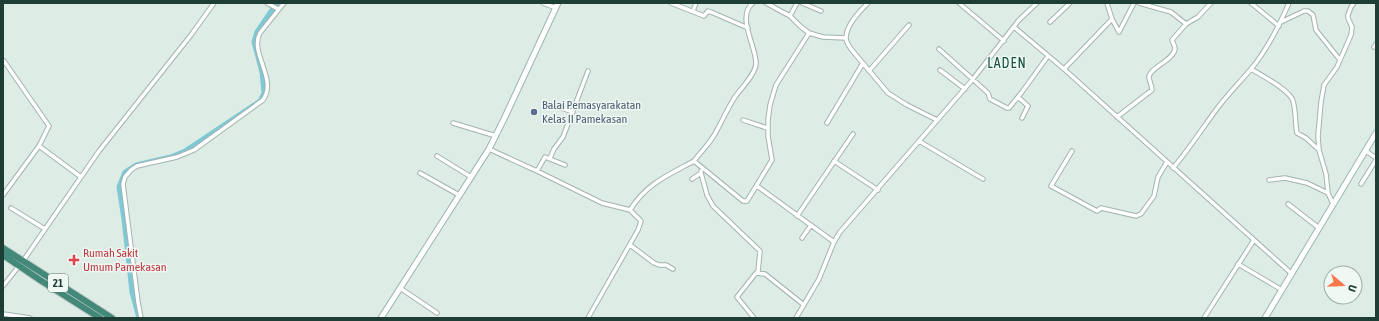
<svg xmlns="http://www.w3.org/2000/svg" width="1379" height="321" font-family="'Asap Condensed',sans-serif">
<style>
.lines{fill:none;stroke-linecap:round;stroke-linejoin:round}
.canal{stroke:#7fc9d7;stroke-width:5}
.minor-casing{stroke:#a1b4ad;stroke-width:5.5}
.secondary-casing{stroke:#9cb8ae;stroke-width:7}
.trunk-casing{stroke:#c0c9c6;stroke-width:8}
.minor{stroke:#fff;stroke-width:3.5}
.secondary{stroke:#fff;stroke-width:5}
.trunk{stroke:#428979;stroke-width:6}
.service-dot{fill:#5c6f8a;stroke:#eff8f3;stroke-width:1.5}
.health-dot{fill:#e0444e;stroke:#eff8f3;stroke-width:1.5}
.labels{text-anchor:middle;stroke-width:3;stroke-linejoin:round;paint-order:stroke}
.shield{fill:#eff8f3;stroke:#5d756e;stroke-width:1}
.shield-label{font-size:11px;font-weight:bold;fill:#1e3d35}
.service-label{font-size:12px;fill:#4e5e75;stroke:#eff8f3;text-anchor:start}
.health-label{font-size:12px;fill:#be3a42;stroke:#eff8f3;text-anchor:start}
.quarter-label{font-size:14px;letter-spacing:1px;fill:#185143;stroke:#eff8f3}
</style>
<rect width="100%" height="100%" fill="#deece6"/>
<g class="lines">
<path class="canal" d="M139,318l-7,-26 -8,-73 -5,-32 6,-15 11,-7 35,-8 14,-6 75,-50 4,-8 -2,-21 -8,-30 3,-10 15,-22 8,-7"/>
<defs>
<path id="minor" d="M267,3l11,6
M543,3l13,5
M671,3l33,13 4,-5 3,1 37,16
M766,3l24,13 10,10 9,7 14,4 23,1
M802,3l19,8
M868,3c-8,8 -22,22 -22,35 0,4 3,8 5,11l37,44 19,12 30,15
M959,3l45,38
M1107,3l5,16 7,13 15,-29
M1139,3l32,9 15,12 12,-7 13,-14
M1251,3l28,23
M693,11l3,-8
M790,16l7,-13
M1050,22l20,-19
M1281,22l23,-11h4l5,4 3,15 24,30
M1014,27l50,42 228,205
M1374,47l2,-3
M939,49l49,44 2,6 17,9h2l13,-16 26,-36
M1064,69l48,-50
M1251,69c10,6 39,21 42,32 3,10 2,22 4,32l9,5 13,12
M940,70l25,19
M869,71l40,-46
M1018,97l10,9 -6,12
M553,105l20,7
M1117,117l35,-27c0,-5 -3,-9 -3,-13 1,-10 24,-16 26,-28 0,-3 -2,-6 -3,-9l14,-16
M743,120l24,8
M453,123l43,13
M827,123l36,-60
M919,141l64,38
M39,146l42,31
M489,149l48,22 65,32 28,7 11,11 -3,9 -50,88
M1072,151l-21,35 46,25 4,-3 35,8 5,-2 13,-18 4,-19 9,-15
M1366,151l10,7
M437,156l34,21
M550,158l4,-9 9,-12 25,-66
M694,161c6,-8 14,-16 19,-24 8,-13 14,-28 22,-40 6,-9 21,-23 21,-34 0,-17 -20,-47 -3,-60
M834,161l44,29
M1173,168c17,-20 30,-41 46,-62 10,-13 21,-24 32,-37 16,-19 28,-43 38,-66
M537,171l8,-14 20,8
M420,173l39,22
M701,173l6,22 6,11 47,45 -2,21
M692,179l9,-6v-2
M1269,180l16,-2 22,5 21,10 5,11
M1361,184l15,-24
M757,186l77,56
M1328,193l-2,-19 -7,-24 -1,-14 3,-34 3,-17 13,-18 14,-32 1,-8 -4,-9v-3l3,-8 3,-4
M3,195l36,-49 10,-20 -45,-65
M1288,204l31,24
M11,208l34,21
M630,210c16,-26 38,-35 64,-49l49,40h4l25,-41 -4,-24v-16l2,-15 6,-20 33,-52
M797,216l56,-82
M802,238l9,-13
M630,245l24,18 5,2h7l7,4
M23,261l76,-110 92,-116 23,-32
M1238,264l44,26
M3,286l16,-20
M400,288l37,25
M3,314l27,4
M141,318l-3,-16 -15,-118 2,-7 6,-7 6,-4 40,-9 17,-7 69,-50c15,-21 -14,-47 -3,-67l24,-30
M754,318l-17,-21 19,-24 9,1 39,31
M796,318l23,-39 15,-37 6,-10 133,-153 46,-59 18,-17
M1204,318l50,-78"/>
<path id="secondary" d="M381,318l108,-169 15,-30 54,-116
M1265,318l111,-185"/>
<path id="trunk" d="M3,248l109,70
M3,255l37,25 60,38"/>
</defs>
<use href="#minor" class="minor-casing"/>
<use href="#secondary" class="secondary-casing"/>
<use href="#trunk" class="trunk-casing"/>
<use href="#minor" class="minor"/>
<use href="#secondary" class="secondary"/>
<use href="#trunk" class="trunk"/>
</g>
<circle class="service-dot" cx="534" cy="112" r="4"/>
<path class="health-dot" d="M72 254h4v4h4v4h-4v4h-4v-4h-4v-4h4z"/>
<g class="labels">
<rect class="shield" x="48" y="274" width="20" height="18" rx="3"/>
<g class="shield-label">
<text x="58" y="287">21</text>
</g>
<g class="service-label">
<text x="542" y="109">Balai Pemasyarakatan<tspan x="542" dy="14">Kelas II Pamekasan</tspan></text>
</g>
<g class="health-label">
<text x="83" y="257">Rumah Sakit<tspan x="83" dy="14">Umum Pamekasan</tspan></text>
</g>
<g class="quarter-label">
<text x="1007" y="68">LADEN</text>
</g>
</g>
<rect width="1379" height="321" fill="none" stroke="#1e3d35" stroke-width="8"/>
<g transform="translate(1343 285) rotate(109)"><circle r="19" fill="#eff8f3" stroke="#9bada7"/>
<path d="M0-3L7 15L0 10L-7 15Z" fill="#ff7649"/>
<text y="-6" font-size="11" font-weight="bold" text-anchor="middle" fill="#1e3d35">U</text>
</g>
</svg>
